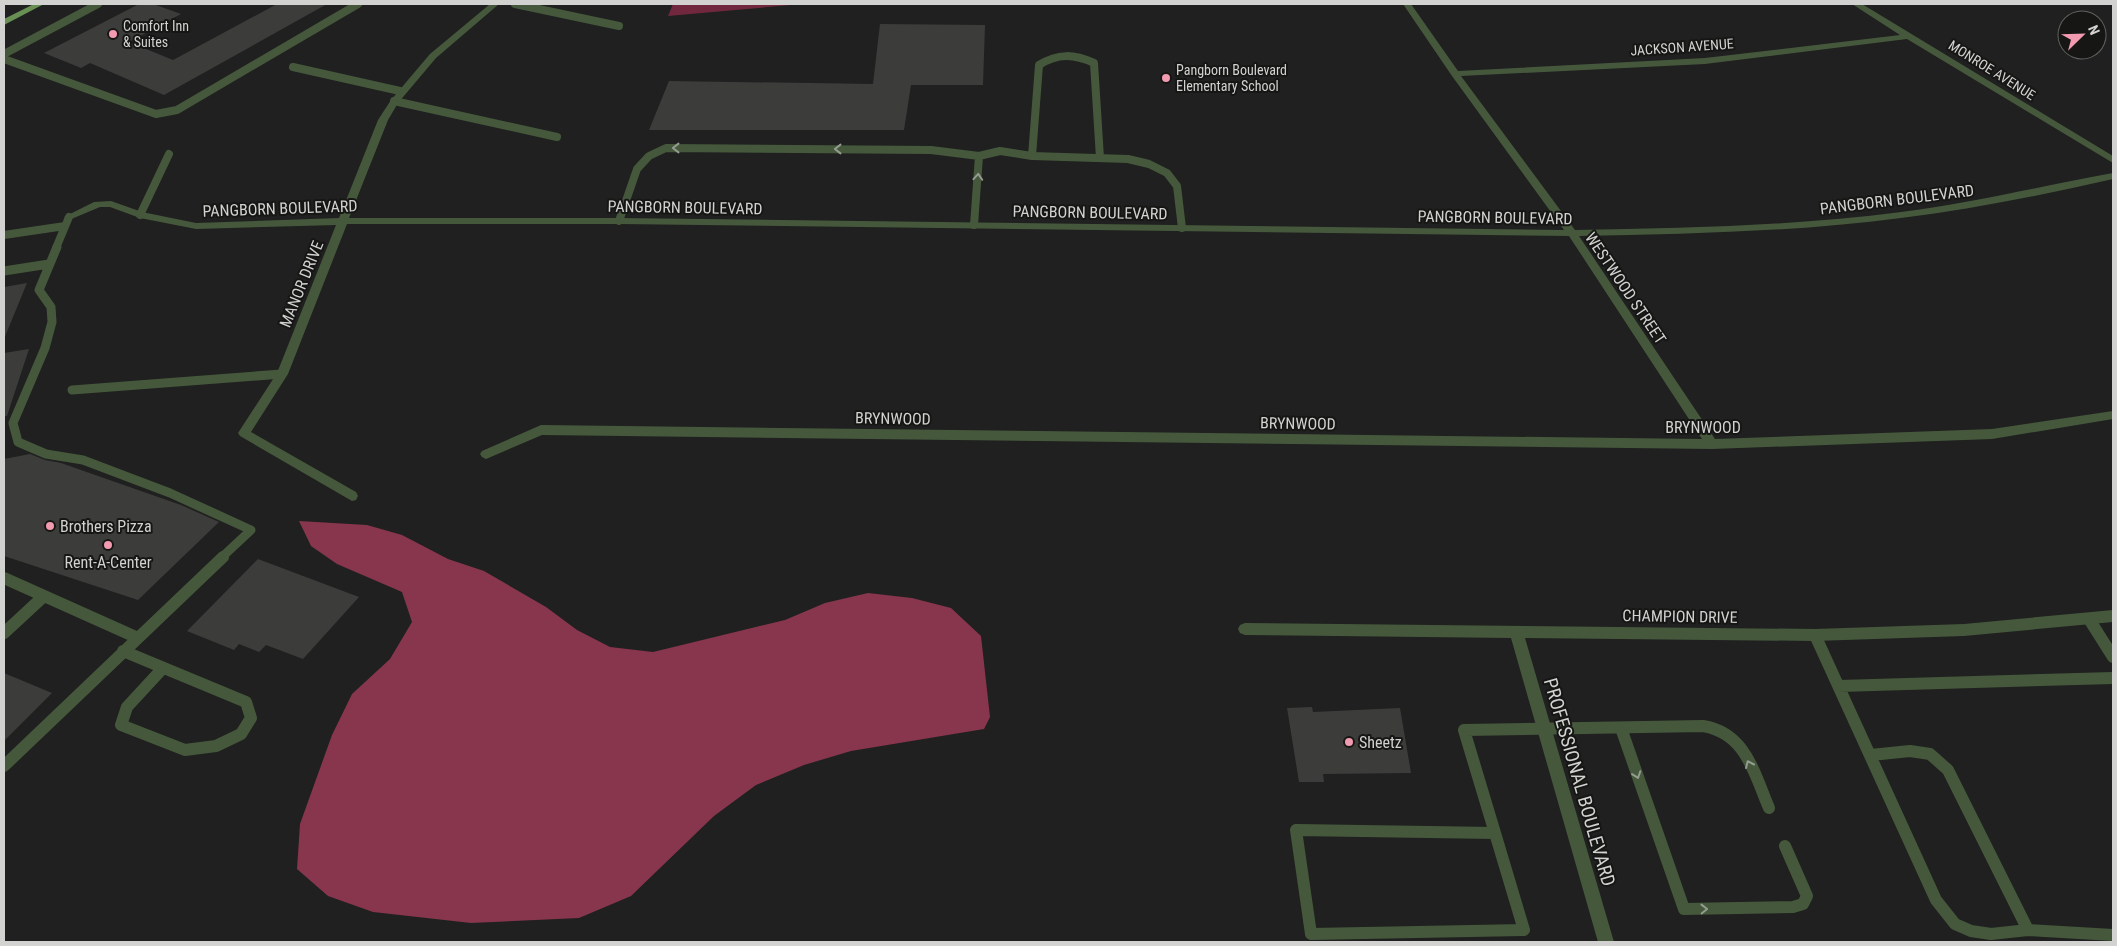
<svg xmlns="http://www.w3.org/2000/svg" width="2117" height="946" font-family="'Roboto Condensed',sans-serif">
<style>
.green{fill:#71283e}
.forest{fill:#87364e}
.building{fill:#3c3d3b}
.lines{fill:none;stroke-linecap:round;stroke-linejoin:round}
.service-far2{stroke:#45583c;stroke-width:8}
.service-far1{stroke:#45583c;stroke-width:9}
.service{stroke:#45583c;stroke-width:12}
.minor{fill:#45583c;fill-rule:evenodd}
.primary{fill:#689055;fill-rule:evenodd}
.oneway{stroke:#939c8e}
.poi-dot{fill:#f29aaf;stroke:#161715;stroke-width:2}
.labels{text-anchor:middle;stroke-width:4;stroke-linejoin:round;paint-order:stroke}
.far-poi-label{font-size:14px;fill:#d2d3d1;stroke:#161715;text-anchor:start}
.far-street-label{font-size:14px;fill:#d2d3d1;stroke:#161715}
.street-label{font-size:16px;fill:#d2d3d1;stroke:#161715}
.poi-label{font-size:16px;fill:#d2d3d1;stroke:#161715;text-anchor:start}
.near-street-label{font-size:19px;fill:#d2d3d1;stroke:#161715}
</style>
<rect width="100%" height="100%" fill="#1f201f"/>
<path class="green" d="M673,4h129l-134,12z"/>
<path class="forest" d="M299,521l68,4 35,10 46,24 36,12 62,36 31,23 33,17 43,5 132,-32 40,-17 43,-10 44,5 39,10 30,28 9,81 -6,12 -133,22 -47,14 -48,20 -42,31 -83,80 -52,22 -108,5 -98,-11 -45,-16 -31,-27 3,-45 32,-89 20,-41 38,-35 22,-37 -10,-30 -65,-28 -26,-18z"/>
<path class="building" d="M139,4h14l28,10 -52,28 44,18 104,-56h50l-163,91 -74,-32 -9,5 -37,-15z
M880,24l105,1 -2,60h-72l-7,45h-255l20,-49 204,3z
M27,283l-23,56v-52z
M29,349l-22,67h-3v-63z
M30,454l15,6 16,3 120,42 38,17 -81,78 -134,-44v-97z
M258,559l101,38 -56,62 -37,-14 -7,7 -20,-8 -5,6 -47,-19z
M4,673l48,20 -48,48z
M1312,707l1,5 87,-4 11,65 -88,1 1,8h-25l-12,-74z"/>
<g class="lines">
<path class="service-far2" d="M515,4l104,22
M4,54l94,-50
M4,59l152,55 21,-4 181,-106
M293,67l107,24
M394,101l163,36
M979,156l21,-5 32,5 96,3 21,5 18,9 10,13 5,42
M1032,156l7,-91c19,-12 35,-11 55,-2l6,95
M140,215l29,-61
M619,221l18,-52 12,-13 17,-8 265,2 48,6 -5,69
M4,235l61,-9
M56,248l13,-31"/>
<path class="service-far1" d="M57,247l-18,43 12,17 1,15 -7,26 -32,75 5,19 28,12 37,6 87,33 81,37 -30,28
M4,271l45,-7
M72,390l210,-16"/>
<path class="service" d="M4,578l134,60
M2089,619l24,38
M4,633l40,-37
M1815,635l121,265 19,24 16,7 20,3 37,-4 85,5
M123,651l123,51 5,16 -10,16 -25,12 -31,4 -64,-25 6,-18 36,-39
M1839,686l274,-8
M1621,728l63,181 109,-2 10,-3 4,-8 -22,-50
M1871,755l39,-4 20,3 18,16 80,160
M4,766l219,-209
M1296,830l199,3 29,97 -213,4z
M1495,833l-31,-103 239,-4c43,7 51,47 66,82"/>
<path class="minor" d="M490,4h9l-63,54 -38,45 -10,17 -39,98h270l945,12 -112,-154 -49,-72h8l47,67 247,-13 195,-23 -48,-31h10l251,152v7l-206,-124 -202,25 -244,12 114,154c109,-2 218,-4 326,-18 71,-9 141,-26 212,-39v6c-70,16 -140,30 -212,39 -107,14 -214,16 -322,18l136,203 277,-10 121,-18v8l-121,20 -280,10 -1170,-14 -56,24 -4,-2 -2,-3 2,-3 59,-26 1161,14 -133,-203 -950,-12h-272l-59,150 -37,58 105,60 2,4 -2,4 -4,1 -112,-65 -2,-3 39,-60 59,-148 -140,4 -56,-11 -30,-11h-10l-31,13 -5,-3 30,-15 17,-1 31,11 54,11 143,-5 39,-98 13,-20 39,-46z
M2113,610v12l-149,14 -149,5 -290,-3 89,304h-16l-87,-304 -266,-3 -5,-2 -2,-4 2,-4 5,-2 570,6 149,-5z"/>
<path class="primary" d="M34,4h10l-40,21v-6z"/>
</g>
<defs><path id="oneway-chevron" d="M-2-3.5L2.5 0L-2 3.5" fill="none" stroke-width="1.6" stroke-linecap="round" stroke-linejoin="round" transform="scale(1.25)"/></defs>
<g class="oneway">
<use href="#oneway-chevron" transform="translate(676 148) rotate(-180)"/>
<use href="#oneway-chevron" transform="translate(838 149) rotate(-180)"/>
<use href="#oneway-chevron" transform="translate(978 177) rotate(-86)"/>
<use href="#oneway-chevron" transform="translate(1749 764) rotate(-114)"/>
<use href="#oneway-chevron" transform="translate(1637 775) rotate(71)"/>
<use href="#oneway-chevron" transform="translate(1704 909) rotate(-1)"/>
</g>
<g class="poi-dot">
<circle cx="113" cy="34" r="5"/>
<circle cx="1166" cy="78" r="5"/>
<circle cx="50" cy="526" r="5"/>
<circle cx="108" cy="545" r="5"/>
<circle cx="1349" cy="742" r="5"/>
</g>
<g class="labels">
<g class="far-poi-label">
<text x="123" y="31">Comfort Inn<tspan x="123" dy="16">&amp; Suites</tspan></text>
<text x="1176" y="75">Pangborn Boulevard<tspan x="1176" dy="16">Elementary School</tspan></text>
</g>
<g class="far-street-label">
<text transform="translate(1682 47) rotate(-4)" y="5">JACKSON AVENUE</text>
<text transform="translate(1992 70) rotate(32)" y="5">MONROE AVENUE</text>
</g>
<g class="street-label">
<text transform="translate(1897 199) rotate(-7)" y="6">PANGBORN BOULEVARD</text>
<text transform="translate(685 207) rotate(1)" y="6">PANGBORN BOULEVARD</text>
<text transform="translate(280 208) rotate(-2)" y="6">PANGBORN BOULEVARD</text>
<text transform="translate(1090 212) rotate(1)" y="6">PANGBORN BOULEVARD</text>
<text transform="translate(1495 217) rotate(1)" y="6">PANGBORN BOULEVARD</text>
<text transform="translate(301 284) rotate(-68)" y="6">MANOR DRIVE</text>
<text transform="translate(1626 288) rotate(56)" y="6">WESTWOOD STREET</text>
<text transform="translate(893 418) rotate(1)" y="6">BRYNWOOD</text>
<text transform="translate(1298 423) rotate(1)" y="6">BRYNWOOD</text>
<text x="1703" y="433">BRYNWOOD</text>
<text transform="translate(1680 616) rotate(1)" y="6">CHAMPION DRIVE</text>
</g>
<g class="poi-label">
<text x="60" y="532">Brothers Pizza</text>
<text x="108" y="568" text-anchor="middle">Rent-A-Center</text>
<text x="1359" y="748">Sheetz</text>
</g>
<g class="near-street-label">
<text transform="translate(1580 782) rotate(74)" y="7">PROFESSIONAL BOULEVARD</text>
</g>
</g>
<rect width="2117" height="946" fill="none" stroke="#d2d3d1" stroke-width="10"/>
<g transform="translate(2082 35) rotate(67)"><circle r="24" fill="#161715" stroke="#616260"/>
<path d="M0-4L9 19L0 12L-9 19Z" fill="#f29aaf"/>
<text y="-8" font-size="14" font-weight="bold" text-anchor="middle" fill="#d2d3d1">N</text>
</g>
</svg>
